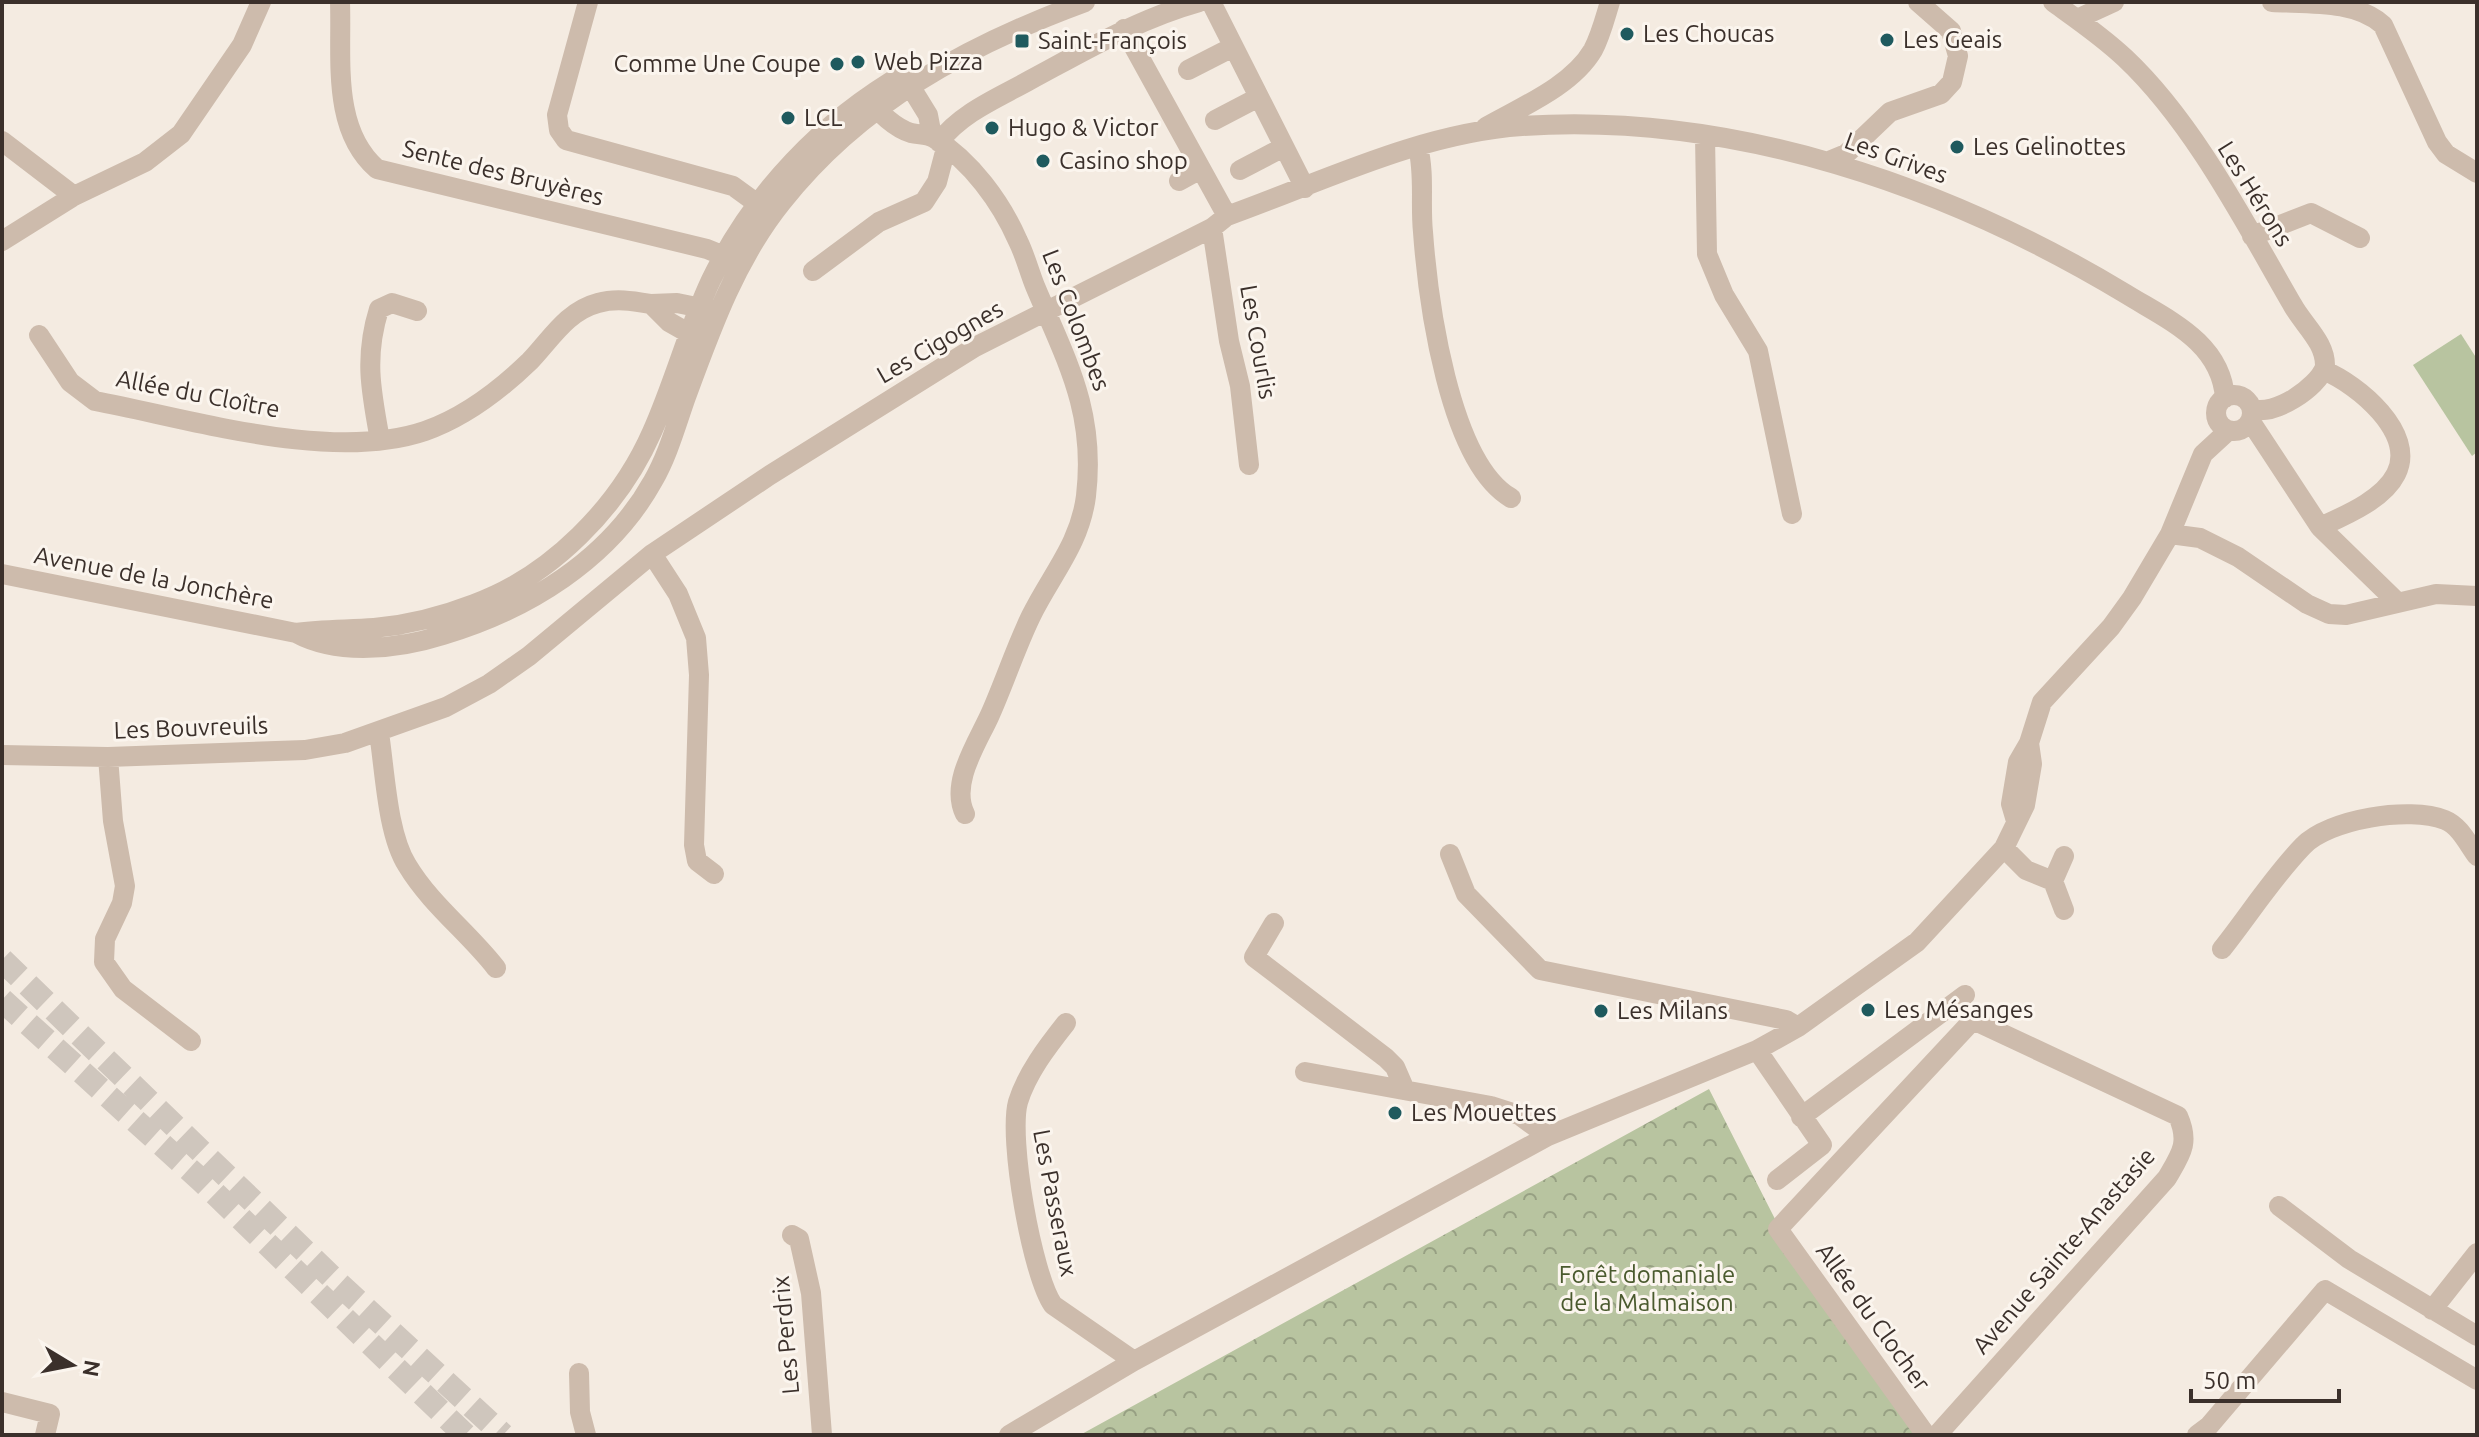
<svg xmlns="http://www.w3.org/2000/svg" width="2479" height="1437" font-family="Ubuntu,sans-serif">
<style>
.green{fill:#b8c4a0}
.forest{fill:url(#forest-crowns)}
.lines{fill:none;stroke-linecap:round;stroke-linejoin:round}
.highway-tunnel{stroke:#cfc6bd;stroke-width:24;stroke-dasharray:24 12;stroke-linecap:butt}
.minor{stroke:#cdbbac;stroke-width:20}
.poi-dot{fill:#1f5a5e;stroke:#fbf5ee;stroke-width:3}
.labels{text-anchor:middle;stroke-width:6;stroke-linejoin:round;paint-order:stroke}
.poi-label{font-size:24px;fill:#3b302b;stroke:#fbf5ee;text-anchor:start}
.street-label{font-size:24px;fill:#3b302b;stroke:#fbf5ee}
.park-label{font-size:24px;fill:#4a5a2e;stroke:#fbf5ee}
</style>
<defs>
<pattern id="forest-crowns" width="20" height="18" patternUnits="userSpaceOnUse" patternTransform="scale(2)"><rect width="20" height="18" fill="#b8c4a0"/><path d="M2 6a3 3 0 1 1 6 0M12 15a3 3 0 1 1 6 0" fill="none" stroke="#97a083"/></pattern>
</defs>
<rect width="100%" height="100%" fill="#f4ebe1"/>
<path class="green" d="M2461,334l16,25v93l-5,4 -59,-91z"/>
<path class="forest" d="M1709,1089l66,130 140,216h-835z"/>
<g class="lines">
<path class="highway-tunnel" d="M2,960l337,324 164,151
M2,1000l200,181 263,254"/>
<path class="minor" d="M340,2c2,56 -9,127 37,167l330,80 27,11
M588,2l-31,113 2,15 7,10 167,46 33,24
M1211,2l94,186
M2053,2c25,18 50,35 72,56 69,65 120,165 167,246 11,21 34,38 33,63 -8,21 -50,49 -73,42
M2272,2c36,2 84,-2 111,23l54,117 9,12 31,19
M2077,19l37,-17
M1124,29l103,187
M1188,70l45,-23
M904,76l24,39 4,21
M869,99c10,14 26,29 42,34 8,2 16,1 23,5 37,23 67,64 84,103 7,14 11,30 17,45 31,74 61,125 51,210 -6,48 -35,79 -55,120 -16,33 -27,68 -42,101 -13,28 -39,67 -24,97
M1215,120l44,-23
M1486,127c35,-20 86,-41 107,-77 8,-15 12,-32 17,-48
M1705,136l2,118 17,41 34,56 34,163
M2,141l72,55
M939,142c23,-30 59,-44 91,-62 56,-30 108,-61 169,-78
M1418,147c7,28 2,57 5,85 5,69 26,230 88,266
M1829,161l17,-7 44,-42 51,-18 11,-12 6,-26 -7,-25 -33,-29
M1240,170l44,-23
M1179,181l20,-11
M1212,228l17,113 11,45 9,79
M2252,236l59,-23 49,25
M2,241l72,-45 71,-34 36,-28 61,-89 19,-43
M813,271l66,-49 45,-20 13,-20 9,-34
M39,335l31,47 25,19c96,18 236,62 330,30 40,-14 75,-41 105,-70 21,-22 37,-50 68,-58 18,-5 35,-2 53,1
M699,339l-30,-17 -18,-18 26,-1 34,7
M2216 413a18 18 0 1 1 36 0a18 18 0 1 1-36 0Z
M2251,422l69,105c24,-11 63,-27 76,-53 21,-41 -39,-90 -71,-103
M380,440c-9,-49 -16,-83 -1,-131l13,-6 25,8
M2320,527l76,74
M2170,534l30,4 38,19 69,47 22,10 17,1 90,-21 41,2
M652,554l26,40 18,44 3,37 -5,170 3,16 17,13
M2,574l294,59c42,23 103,16 147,2 84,-25 166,-75 210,-154 15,-26 23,-56 33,-84 25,-68 50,-138 96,-195 78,-99 186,-157 303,-200
M296,633c26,-4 52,-3 78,-5 33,-3 69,-12 100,-24 77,-28 145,-97 178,-172 22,-49 36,-103 59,-152 43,-88 111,-159 196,-208
M379,733c6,38 8,100 28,132 24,40 61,67 89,103
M2,755l106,2 197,-7 40,-7 101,-36 43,-23 40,-28 123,-102 118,-79 205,-128 237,-119 15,-12c95,-34 193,-83 295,-90 211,-14 425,60 604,168 42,26 95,48 99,104
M108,757l5,64 12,65 -3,17 -17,36 -1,23 19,27 68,52
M2016,821l-5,-17 7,-42 11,-19 13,-41 69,-75 21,-29 38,-64 33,-80 25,-23
M2004,848l22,22 27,11
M1450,854l16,40 74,76 246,50 12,7
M2064,856l-11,25 11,29
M1274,923l-20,34 132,101 9,9 10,23
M2222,949c27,-34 51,-72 81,-103 26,-27 106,-40 142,-26 15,6 23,24 32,36
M1066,1023c-19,24 -39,50 -48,79 -10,36 14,173 35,203l81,56
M1757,1050l65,95 -45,35
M1305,1072l186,34 28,9 29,21
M1801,1117l164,-122
M2279,1206l70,53 128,77
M792,1235l7,4 12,54 11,142
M2432,1310l45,-57
M579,1373l1,39 6,23
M2,1402l48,12 -5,21
M1009,1435l125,-74 414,-225 209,-86 41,-23 119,-85 87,-94 21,-43 7,-41 -3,-21
M1926,1435l-148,-206 195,-209 205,96c12,27 3,38 -11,62l-230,257
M2197,1435l12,-9 116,-136 152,90"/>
</g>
<g class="poi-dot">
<circle cx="1627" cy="34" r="8"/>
<circle cx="1887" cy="40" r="8"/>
<rect x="1014" y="33" width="16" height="16" rx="4"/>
<circle cx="858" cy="62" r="8"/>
<circle cx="837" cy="64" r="8"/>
<circle cx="788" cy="118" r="8"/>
<circle cx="992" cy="128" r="8"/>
<circle cx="1957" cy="147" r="8"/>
<circle cx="1043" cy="161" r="8"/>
<circle cx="1868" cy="1010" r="8"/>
<circle cx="1601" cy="1011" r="8"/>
<circle cx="1395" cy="1113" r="8"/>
</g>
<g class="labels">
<g class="poi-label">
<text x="1643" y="42">Les Choucas</text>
<text x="1903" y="48">Les Geais</text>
<text x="1038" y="49">Saint-François</text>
<text x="874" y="70">Web Pizza</text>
<text x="821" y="72" text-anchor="end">Comme Une Coupe</text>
<text x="804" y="126">LCL</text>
<text x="1008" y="136">Hugo &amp; Victor</text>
<text x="1973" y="155">Les Gelinottes</text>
<text x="1059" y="169">Casino shop</text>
<text x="1884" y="1018">Les Mésanges</text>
<text x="1617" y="1019">Les Milans</text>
<text x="1411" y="1121">Les Mouettes</text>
</g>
<g class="street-label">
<text transform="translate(1896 158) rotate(20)" y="8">Les Grives</text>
<text transform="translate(503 173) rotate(14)" y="8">Sente des Bruyères</text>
<text transform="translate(2255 194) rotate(58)" y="8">Les Hérons</text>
<text transform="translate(1076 320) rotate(69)" y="8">Les Colombes</text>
<text transform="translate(940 342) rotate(-30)" y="8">Les Cigognes</text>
<text transform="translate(1258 342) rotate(80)" y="8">Les Courlis</text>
<text transform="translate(198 394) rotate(11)" y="8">Allée du Cloître</text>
<text transform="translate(154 578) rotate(11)" y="8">Avenue de la Jonchère</text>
<text transform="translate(191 728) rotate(-2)" y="8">Les Bouvreuils</text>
<text transform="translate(1055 1203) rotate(79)" y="8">Les Passeraux</text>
<text transform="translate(2064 1251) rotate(-49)" y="8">Avenue Sainte-Anastasie</text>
<text transform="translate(1873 1317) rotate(54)" y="8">Allée du Clocher</text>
<text transform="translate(786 1335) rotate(-95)" y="8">Les Perdrix</text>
</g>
<g class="park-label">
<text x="1647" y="1283">Forêt domaniale<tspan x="1647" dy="28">de la Malmaison</tspan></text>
</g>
</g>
<rect width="2479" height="1437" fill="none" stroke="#3b302b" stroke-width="8"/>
<g transform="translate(72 1365) rotate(100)" stroke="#fbf5ee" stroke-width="6" paint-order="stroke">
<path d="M0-6L14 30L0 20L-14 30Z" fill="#3b302b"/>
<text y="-12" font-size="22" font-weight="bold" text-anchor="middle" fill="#3b302b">N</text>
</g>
<path d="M2191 1389v12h148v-12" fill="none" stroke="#3b302b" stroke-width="4"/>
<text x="2203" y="1389" font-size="24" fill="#3b302b" stroke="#fbf5ee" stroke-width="6" paint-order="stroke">50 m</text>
</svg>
